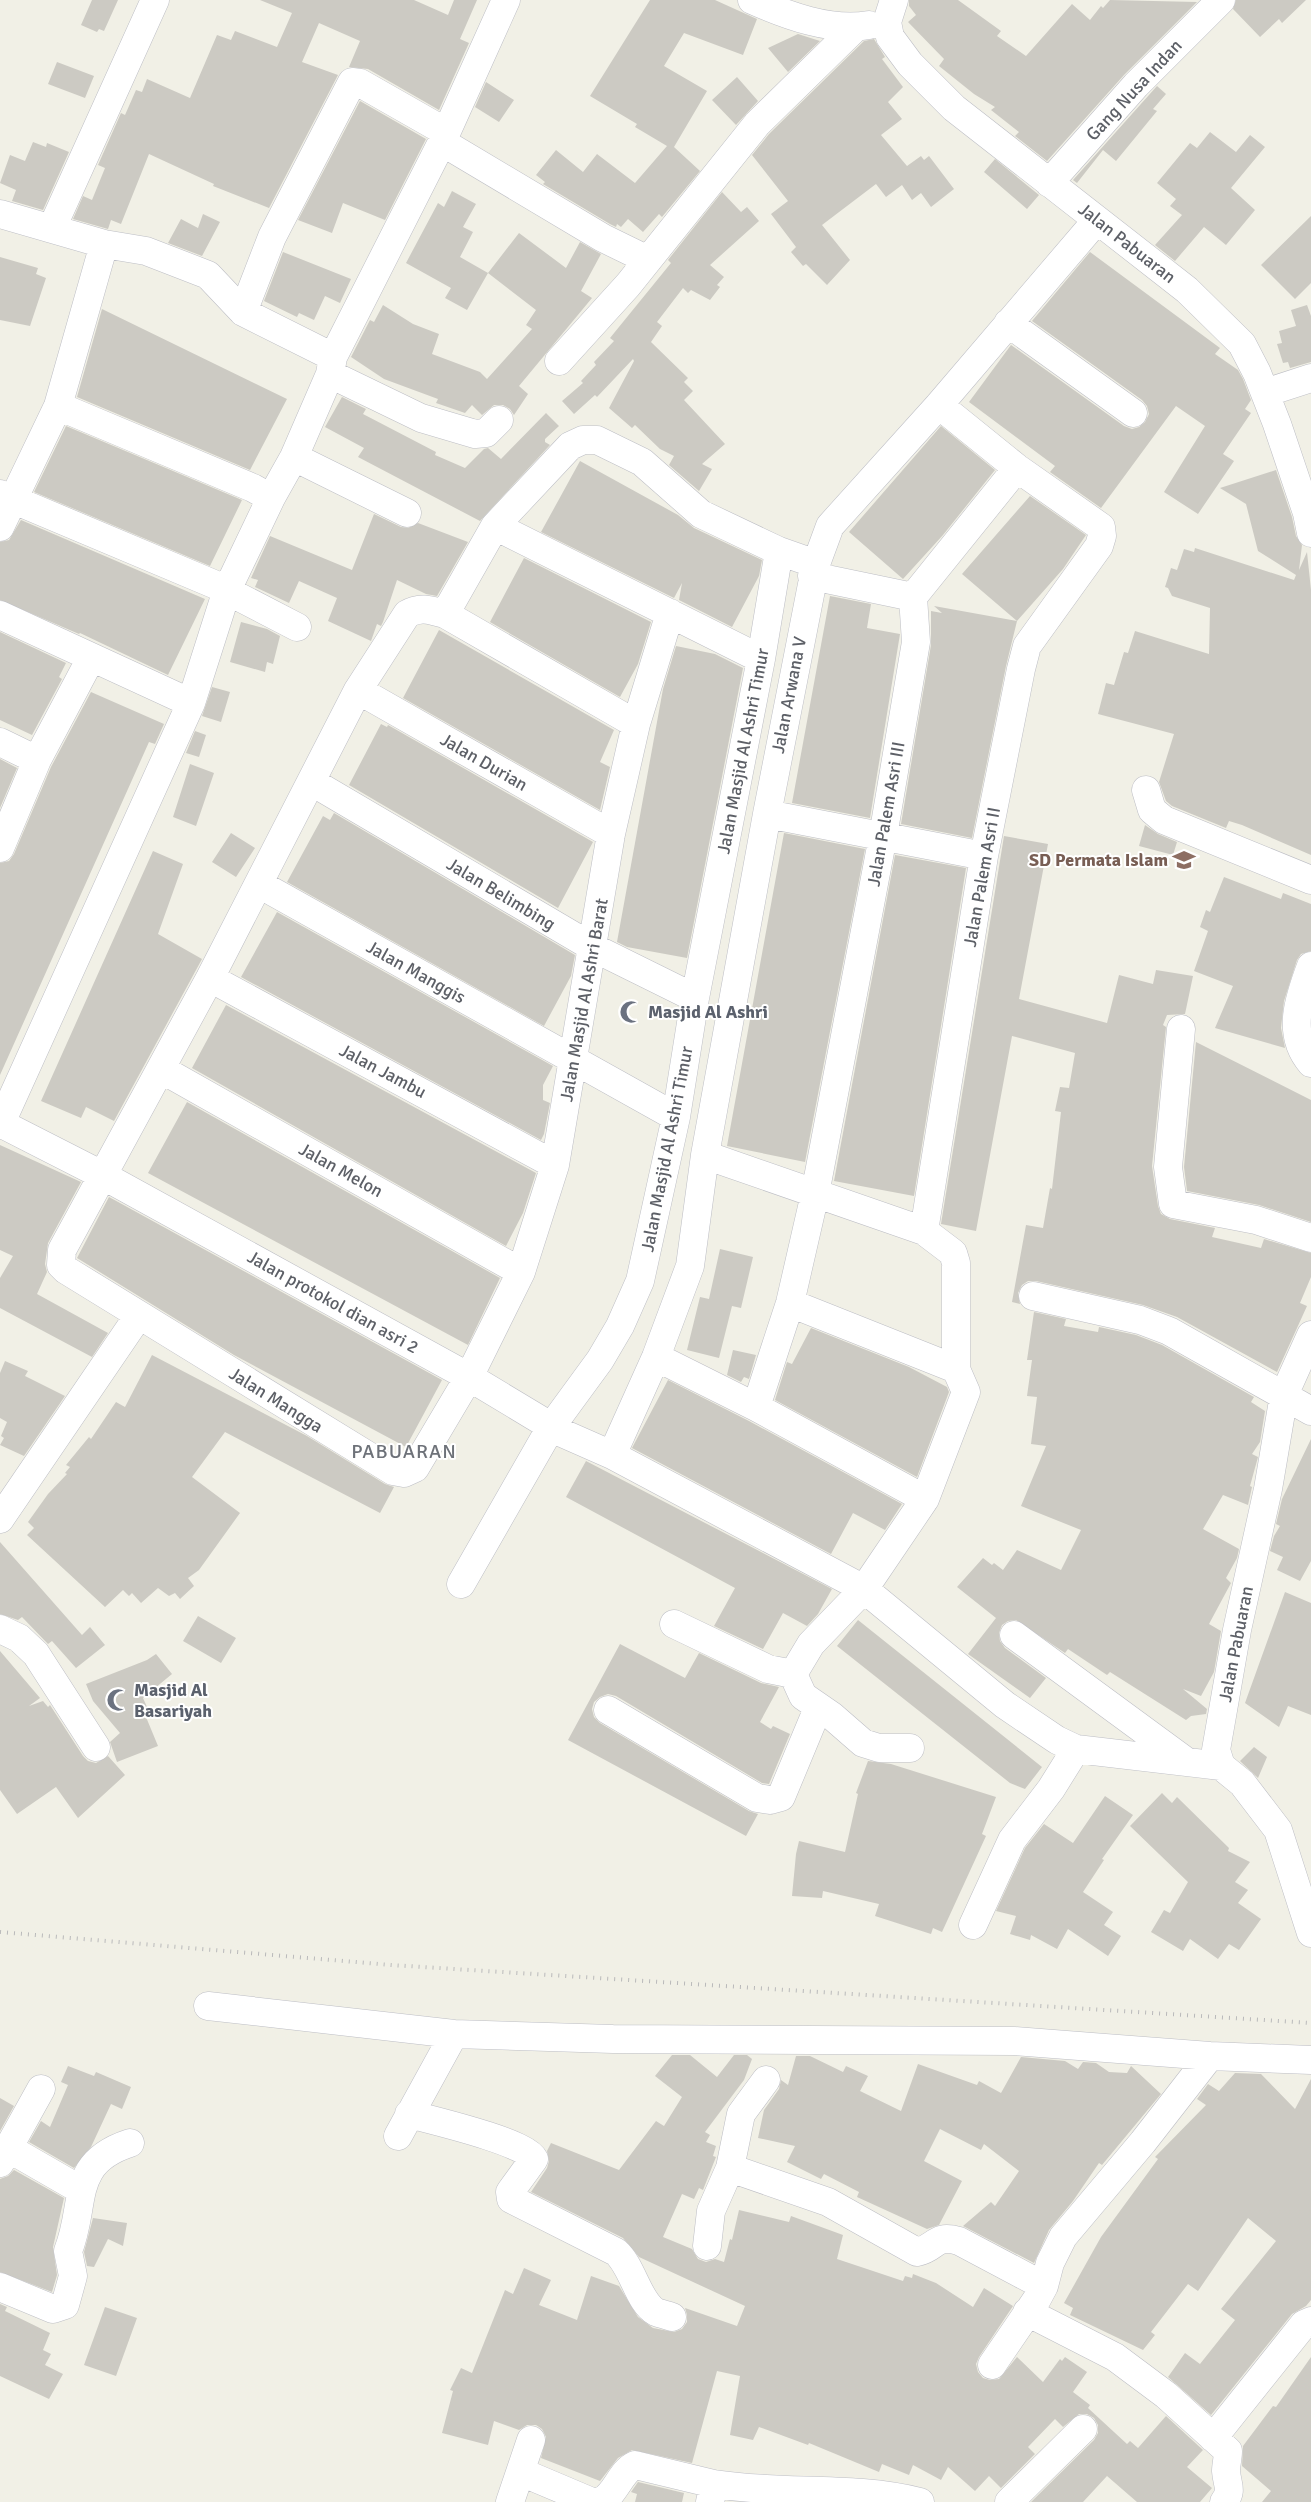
<svg xmlns="http://www.w3.org/2000/svg" width="1311" height="2502" font-family="Signika,sans-serif">
<style>
.building{fill:#cccac3}
.lines{fill:none;stroke-linecap:round;stroke-linejoin:round}
.minor-casing{stroke:#bdbec5;stroke-width:29}
.minor{stroke:#fff;stroke-width:28}
.rail{stroke:#b9b9ba;stroke-width:4;stroke-dasharray:1 6;stroke-linecap:butt}
.labels{text-anchor:middle;stroke-width:4;stroke-linejoin:round;paint-order:stroke}
.street-label{font-size:18px;fill:#5d6067;stroke:#fff}
.education-label{font-size:18px;font-weight:bold;fill:#785e54;stroke:#fff;text-anchor:end}
.worship-label{font-size:18px;font-weight:bold;fill:#5b616d;stroke:#fff;text-anchor:start}
.quarter-label{font-size:20px;letter-spacing:1px;fill:#6e7279;stroke:#fff}
</style>
<rect width="100%" height="100%" fill="#f1f0e6"/>
<path class="building" d="M92,0h26l-14,31 -5,-2 -2,3 -16,-7z
M260,0h154l34,15 6,-15h23l-17,39 9,4 -30,67 -71,-41 -19,-2 11,-26 -41,-18 -17,39 36,13 -69,133 -56,-22 1,-2 -65,-30 -28,70 -10,-4 -3,9 -35,-10 10,-23 9,4 13,-32 -7,-3 23,-52 4,2 11,-25 6,2 5,-13 43,19 27,-63 14,5 4,-9 42,16 15,-34z
M650,0h65l42,19 -14,36 -59,-22 -20,33 43,25 -33,56 26,24 -38,46 -3,-3 -16,18 -15,-13 -7,8 -4,-3 -1,3 -6,-3 -67,-40 2,-2 -9,-7 20,-25 27,22 14,-18 38,29 32,-37 -32,-19 2,-3 -47,-28z
M909,0h49l43,31 -4,5 29,20 46,-52 18,16 11,-14 2,2 7,-8 87,2 -73,73 -77,86 -32,-25 4,-4 -28,-22 4,-3 -21,-13 -35,-28 5,-7 -36,-37 8,-7 -7,-9z
M1236,0h70l-24,23 -3,-4 -19,18 -27,-28z
M798,34l22,7 -32,31 -20,-24z
M874,39l11,18 -3,2 21,28 -15,15 14,17 -21,16 26,31 14,-10 3,4 5,-4 25,33 -23,18 -10,-14 -9,7 -10,-15 -16,12 -10,-13 -54,41 28,35 -23,25 -21,-21 -3,2 -12,-14 5,-5 -25,-33 17,-13 -36,-46 17,-21 95,-93z
M57,62l37,14 -9,22 -37,-14z
M737,77l21,24 -22,24 -24,-25z
M486,82l28,18 -15,22 -24,-15z
M1157,86l9,8 -13,15 4,2 -41,50 -13,-11 -26,33 -4,-3z
M360,101l66,38 -41,81 -42,-17 -11,30 -34,-13z
M1210,132l26,20 14,-17 15,12 -34,41 24,22 -29,35 -22,-18 -29,34 -20,-16 27,-30 -12,-9 6,-7 -19,-16 33,-40 7,5z
M33,142l13,5 1,-4 22,9 -26,58 -31,-9 4,-11 -16,-7 10,-28 15,6z
M995,159l44,36 -12,14 -43,-37z
M452,191l24,13 -13,23 10,5 -13,25 28,16 -21,37 -22,-12 6,-10 -45,-25 32,-60 6,4z
M722,192l19,20 6,-5 12,14 -49,44 14,12 -7,8 3,2 -10,13 -19,-10 -3,3 -5,-5 -26,34 5,4 -11,16 37,36 -4,4 9,9 -9,9 41,44 -23,20 10,5 -13,22 -30,-26 5,-9 -14,-7 -25,-24 -3,3 -23,-20 25,-47 -1,-2 -36,38 -2,-2 -21,19 -12,-13 21,-18 -2,-2 15,-16 -2,-3 20,-21 -4,-3 61,-75 -3,-3z
M203,214l17,8 -18,34 -34,-13 13,-24 17,9z
M1311,216v67l-16,16 -34,-34z
M519,233l47,35 14,-26 21,12 -20,37 11,7 -73,88 9,8 -14,21 -4,-6 -7,-4h-9l-12,10 -10,-10 -7,8 -29,-10 2,-4 -54,-20 -33,-22 19,-37 4,2 9,-17 30,19 26,10 -7,20 48,18 7,7 45,-50 -6,-4 10,-15 -48,-37z
M283,252l68,27 -11,24 -15,-7 -11,24 -15,-7 -2,4 -33,-16z
M1090,252l130,96 -5,6 23,16 5,9 8,21 -6,9 6,4 -28,41 11,7 -36,53 -34,-22 41,-66 -29,-20 -75,102 -51,-36 5,-6 -86,-64 42,-57 113,81 8,3 7,-2 6,-5 4,-8 -2,-8 -5,-6 -110,-79z
M0,257l38,11 -2,6 10,4 -16,48 -30,-6z
M1307,305l4,11v46l-21,6 -2,-6 -5,1 -6,-19 5,-1 -3,-12 17,-5 -5,-16z
M102,309l185,90 -37,71 -173,-73z
M342,397l24,12 -3,5 73,38 -1,3 30,13 19,-19 4,-1 13,11 45,-46 13,13 -14,13v3l5,3 -70,76 -122,-64 6,-9 -39,-21z
M66,426l176,74 -32,66 -176,-74z
M941,426l54,44 -52,65 -40,44 -54,-47z
M580,461l98,54 16,13 68,32 -3,16 -27,51 -53,-27 3,-17 -8,15 -133,-66z
M1276,470l16,47 4,19 6,9 -3,25 8,-18 4,38v265l-69,-30 -13,-4 -3,7 -54,-22 -6,-5 -7,-19 15,-48 -76,-20 8,-31 8,2 10,-33 4,1 7,-22 74,23 1,-46 -38,-12 -4,-8 -3,-1 6,-19 6,2 7,-21 10,3 1,-4 99,32 2,-5 -38,-24 -12,-47 -26,-16z
M1030,496l56,39 -23,34 -46,52 -11,45 -34,172 -71,-14 30,-179v-34l11,2 -8,-7 83,15 -55,-47z
M374,514l27,13 7,1 10,-5 50,19 -31,54 -11,-2 -29,-14 -14,42 -2,4 -4,-2 -6,17 -43,-20 9,-23 -38,-17 -10,22 -34,-16 3,-7 -7,-2 19,-42 82,34z
M21,520l184,79 -37,76 -88,-42 -1,1 -79,-34v-58l9,-2z
M524,558l127,64 -13,42 -18,33 -130,-75z
M830,596l41,8 -4,24 33,6 -30,184 -78,-15z
M241,622l26,7 13,7 -7,28 -6,-2 -2,10 -35,-10z
M439,630l175,100 -14,32 10,5 -10,43 -197,-112z
M0,632l66,31 -7,14 3,2 -30,56 -32,-15z
M676,646l39,8 28,14 -56,290 -60,-11 -10,-5 46,-253z
M212,687l18,5 -9,30 -19,-6z
M91,692l73,32 -9,20 -6,-2 -149,333v-212l9,-2 5,-7 37,-87z
M381,724l6,3 1,-2 205,117 -35,66 -209,-123z
M195,731l11,4 -7,22 -13,-4z
M0,759l17,9 -17,40z
M190,764l24,9 -18,53 -23,-9z
M334,813l241,142 -4,21 -27,50 -257,-144 36,-66 7,4z
M1145,825l13,9 19,8 -4,13 -34,-9z
M231,833l24,15 -19,29 -24,-15z
M784,833l81,16 -60,313 -78,-16z
M1004,836l44,8 -29,155 88,24 12,-48 34,9 3,-14 37,6 -8,38 -18,1 -4,10 3,2 -14,139 6,40 3,8 9,5 45,9 -3,9 49,11 3,-9 47,14v24l-11,26 7,3 -30,66 -100,-55 -34,-12 -107,-24h-8l-6,4 -4,8 2,11 -8,-2 14,-77 17,3 7,-40 2,1 9,-77 -6,-1 5,-24 9,1 6,-35 -63,-17 -36,195 -35,-7z
M153,851l30,13 -25,70 44,25 -88,162 -28,-14 -5,11 -40,-17z
M895,855l71,13 -52,328 -80,-15z
M1224,877l57,22 2,-6 28,11v47l-10,3 -4,6 -13,41 -3,27 4,20 -70,-20 18,-42 -39,-15 14,-40 -8,-4 6,-17 4,2z
M277,912l276,154 -10,19v15l7,3 -6,31 -3,6 -300,-163z
M226,1005l310,168 -13,40 -17,33 -314,-178z
M1196,1042l115,58v122l-52,-17 -72,-14 -3,-24z
M187,1102l313,176 -32,67 -320,-172z
M0,1145l81,37 -33,61 -3,21 2,8 -10,22 71,39 -16,24 -92,-49v-30l13,-22 -13,-6z
M109,1197l333,183 -36,67 -172,-92 -157,-97z
M720,1249l33,8 -12,51 -9,-2 -13,52 -32,-8 13,-53 9,2z
M1034,1312l32,7 -2,7 34,6 1,-5 37,8 26,10 92,52 -3,5 14,9 -5,31 -8,12 6,3 -8,29 2,1 -4,18 -25,-10 -20,34 36,20 -2,9 -11,20 5,5 -22,41 12,7 -7,41 -13,24 -18,-7 24,20 -1,5 -15,2 -5,4 -76,-48 -3,3 -39,-26 -3,4 -49,-33 -8,1 -6,4 -3,8 1,8 5,7 41,30 -16,20 -62,-44 28,-36 -39,-31 26,-29 9,7 2,-2 9,7 14,-20 44,20 20,-40 -60,-24 25,-60 -15,-2 6,-47 -10,-1 5,-36h-5z
M811,1328l98,39 38,20 2,5 -32,85 -142,-77 12,-38 5,2z
M733,1350l23,5 -7,24 -5,-2 -3,5 -14,-7z
M152,1355l155,81 78,48 9,3 -14,26 -155,-81 -33,45 48,36 -41,57 -11,8 6,8 -14,13 -5,-6 -6,3 -11,-8 -17,15 -9,-10 -3,3 -6,-6 -18,17 -78,-72 7,-7 -6,-6 20,-28 19,-20 -2,-1 5,-6 -4,-2 23,-28 2,2 25,-37 9,5z
M5,1361l23,10 -3,5 40,20 -41,60 -24,-11 4,-7 -3,-2 6,-14 -7,-4v-45z
M668,1380l81,41 153,83 -17,26 -32,-17 -22,41 -199,-106z
M1311,1439v122l-11,20 -23,-11 6,-13 -13,-6 4,-15 6,-10 -4,-2 6,-25z
M586,1461l246,128 -14,25 -11,12 -24,-13 -20,36 -49,-23 21,-38 -169,-91z
M0,1542l82,93 8,-8 15,18 -29,23 -24,-27 -4,3 -26,-27 -4,3 -18,-6z
M1285,1592l26,11v112l-23,-9 -9,21 -34,-24z
M198,1616l38,22 -15,25 -38,-22z
M858,1620l184,147 -17,22 -15,-6 -173,-137z
M620,1644l65,34 14,-25 62,30 18,4 -19,35 11,7 2,-3 17,8 -21,50 -7,-1 -146,-87 -8,-2 -8,3 -6,5 -2,7 2,8 6,6 149,88 9,3 -12,22 -178,-96z
M0,1651l40,47 -11,8 14,-5 5,6 2,-2 33,51 5,5 8,2 12,-7 17,19 -47,43 -22,-31 -39,27 -17,-24z
M156,1654l16,20 -29,24 8,18 -5,1 12,29 -41,16 -7,-20 10,-9 -27,-32 -7,-17 61,-24z
M1254,1747l13,10 -9,21 -18,-17z
M868,1761l23,3 105,33 -14,37 4,2 -44,96 -9,-4 -2,6 -56,-18 4,-12 -56,-13 -1,7 -30,-2 4,-42 3,-13 46,11 13,-58 -2,-1z
M1162,1793l10,10 5,-6 52,51 -1,3 22,11 -15,20 13,8 -10,13 23,16 -22,31 -10,-6 -11,15 -28,-20 -7,12 -32,-19 13,-22 6,3 18,-31 -58,-56z
M1105,1796l28,19 -31,44 2,1 -21,32 30,20 -9,13 17,11 -13,20 -40,-27 -11,20 -26,-14 -1,5 -20,-6 6,-18 -20,-5 29,-63 19,-24 29,19z
M672,2055h18l27,22 17,-22h13l5,4 -8,21 -39,52 5,3 -4,7 10,4 -3,10 3,1 -13,33 -4,-2 -5,11 -12,-5 -19,43 29,12 6,10 8,3 9,-3 9,3 6,-23 2,1 7,-30 50,12 2,-6 52,19 -6,24 66,22 2,-5 7,2 1,-4 23,9 37,24 11,-19 29,18 -34,51 -3,7 2,8 5,6 7,2 9,-1 18,-22 26,25 17,-23 2,2 3,-4 22,15 -14,20 17,13 -2,3 39,36 3,-3 8,7 28,-32 37,34 -16,17 25,21 -12,14h-63l-30,-26 -24,26h-52l63,-62 4,-7v-8l-4,-7 -7,-4h-8l-16,13 -8,-8 -27,28 7,7 -34,34 -12,-12 -14,15 -27,-24 -7,13 -28,-15 -4,10 -27,-11 -3,8 -70,-29 -1,2 -49,-18 -6,13 -23,-5 10,-59 -23,-5 -25,92 -60,-13 -14,8 -18,23 -59,-23 5,-21 -4,-8 -6,-4h-9l-8,5 -25,-9 -6,24 -46,-12 11,-42 -3,-1 11,-22 11,5 33,-83 8,4 11,-26 27,12 -12,25 38,15 14,-44 28,10 19,31 15,11 21,4 8,-3 5,-7v-7l-2,-7 52,18 8,-20 -106,-49 -16,-19 -92,-46 16,-24 2,-7 -2,-10 4,-8 68,27 37,-49 8,5 18,-29 -27,-21z
M796,2056h14l33,16 3,-6 22,10 -8,15 41,20 17,-47 59,21 2,-4 22,12 20,-36 44,4 13,8 5,-7 13,1 13,9 18,1 4,-7 30,28 -59,71 -3,-2 -26,38 -24,29 -15,33 -71,-37 28,-24 4,4 24,-35 -35,-27 -3,6 -41,-21 -16,32 38,20 -23,44 -12,4 -70,-32 2,-5 -35,-18 -3,5 -34,-17 8,-16 -37,-8 6,-28 15,-21 2,-9 7,5z
M68,2066l26,10 2,-4 35,15 -9,22 -11,-5 -20,43 -17,21 -45,-26 12,-21 9,6 18,-42 -7,-3z
M1235,2073l26,1 34,35 16,-30v221l-5,6 -14,8 -81,101 -43,-38 17,-24 15,11 35,-44 -14,-11 55,-68 -28,-23 -50,73 -10,-7 -37,48 4,3 -12,15 -73,-35 3,-7 -9,-5 37,-66 57,-78 -3,-2 51,-52 -9,-6 11,-15 11,7z
M0,2098l14,8 -14,25z
M14,2170l50,28 -11,49 4,28 -5,17 -52,-20v-93l8,-3z
M93,2218l34,5 -4,23 -15,-7 -14,28 -7,-1 -3,-14z
M0,2304l7,3 -2,4 45,22 -7,17 8,4 -6,11 18,9 -14,25 -49,-23z
M105,2307l32,11 -21,58 -32,-11z
M1311,2357v145h-49l9,-11 -29,-25 1,-20 30,-40 3,1z
M638,2482l46,11 -2,9h-47l2,-8 -6,-2z"/>
<g class="lines">
<defs>
<path id="minor" d="M752,0c34,15 79,32 117,25
M894,0l-7,22 3,15 20,27 44,44 233,182 55,54 15,29 20,51 30,89 4,20
M442,142l161,96 45,22
M1049,183l87,-98 85,-85
M0,214l104,30 42,7 62,24 35,37 90,45
M52,228l103,-228
M243,312l29,-75 80,-155 8,1 86,49
M1008,323l125,90
M559,361l69,-76 129,-161 99,-97
M330,374l91,44 54,16 11,-1 13,-13
M1265,393l46,-15
M58,406l195,82 18,10
M294,457l113,56
M0,494l216,91 81,42
M495,526l266,133
M0,527l58,-121 46,-162
M816,564l14,-38 109,-121 158,-185
M812,576l101,21
M445,614l50,-88 75,-80 13,-6h14l45,22 59,52 78,37 37,13 -49,250 -62,341 -15,111 -34,91 -44,98
M0,615l191,88
M358,690l253,144
M636,724l-191,-110c-14,-4 -25,-8 -38,0l-49,76 -148,288 -148,272 -1,15 5,5 327,201 11,2 11,-5 54,-91 52,-105 34,-107 56,-331 25,-110 34,-111
M0,742l37,18
M312,782l282,166 101,50
M1146,790l6,20 12,10 147,60
M767,814l217,42
M0,848l37,-88 54,-102
M259,884l417,233
M1311,966c-12,32 -25,68 0,97
M210,978l345,187
M1181,1029l-13,138 5,37 83,16 55,18
M161,1069l360,203
M0,1123l102,52 367,202 93,56 50,22 252,134 141,116 52,35 19,9 145,17
M0,1125l191,-422 36,-113 44,-92 23,-41 36,-83 3,-17 109,-215 64,-142
M705,1155l219,76 29,22 3,10v106l10,23 -41,107 -61,90 -53,55 -18,30
M924,1231l60,-375 37,-187 6,-23 72,-100 3,-10 -1,-9 -84,-59 -78,-63
M1033,1296l107,24 29,11 142,80
M790,1303l166,66
M1311,1335l-27,60 -16,94 -31,141 -21,120 5,16 21,17 36,47 33,103
M656,1357l100,50 169,92
M756,1407l34,-104 25,-109 68,-358 33,-194 -3,-45 104,-129
M0,1519l139,-204
M461,1584l90,-157 49,-67 20,-34 20,-45 36,-164 19,-119 66,-339 18,-108
M674,1624l94,45 25,5
M0,1629l19,9 17,16 60,93
M1014,1635l173,127
M793,1674l10,22 29,20 31,27 16,5h31
M608,1710l149,88 13,2 11,-3 37,-89
M973,1925l39,-85 39,-51 25,-40
M208,2006l246,28 159,5 401,2 196,15 101,4
M409,2114c22,6 117,28 125,45l-24,33 1,7 105,53c17,15 22,50 40,60 5,2 11,3 16,5
M398,2136l56,-102
M8,2148l73,42
M0,2163l41,-74
M730,2168l98,34 89,50c20,-4 16,-18 42,-11l85,45
M707,2246l4,-35 19,-43 11,-54 25,-34
M0,2287l53,22 12,-4 8,-29 -5,-25c19,-47 0,-88 62,-108
M1027,2312l88,45 51,38 62,56c0,7 -2,14 -2,20 1,14 7,19 -2,31
M992,2365l45,-66 7,-13 6,-23 13,-26 80,-95 67,-86
M1213,2438l91,-114 7,-3
M521,2472l71,30
M510,2502l21,-62
M596,2502c18,-1 23,-30 39,-37l79,19
M710,2502l4,-18c68,11 139,1 206,18
M1009,2502l74,-73"/>
</defs>
<use href="#minor" class="minor-casing"/>
<use href="#minor" class="minor"/>
<path class="rail" d="M0,1932l391,33 920,58"/>
</g>
<defs>
<symbol id="school-bare" viewBox="-9 -9 18 18"><path d="M0-5L7-2L0 1L-7-2ZM-4 1L0 2.5L4 1V4Q0 6-4 4Z" fill="#8d6e63" stroke="#fff" stroke-width="2.5" paint-order="stroke"/></symbol>
<symbol id="mosque-bare" viewBox="-9 -9 18 18"><path d="M3.5-4.9A6 6 0 1 0 3.5 4.9A5 5 0 1 1 3.5-4.9Z" fill="#6b7280" stroke="#fff" stroke-width="2.5" paint-order="stroke"/></symbol>
</defs>
<g fill-rule="evenodd">
<use href="#school-bare" x="1168" y="844" width="32" height="32"/>
<use href="#mosque-bare" x="615" y="996" width="32" height="32"/>
<use href="#mosque-bare" x="102" y="1684" width="32" height="32"/>
</g>
<g class="labels">
<g class="street-label">
<text transform="translate(1134 90) rotate(-47)" y="6">Gang Nusa Indan</text>
<text transform="translate(1127 243) rotate(38)" y="6">Jalan Pabuaran</text>
<text transform="translate(789 695) rotate(-79)" y="6">Jalan Arwana V</text>
<text transform="translate(743 751) rotate(-79)" y="6">Jalan Masjid Al Ashri Timur</text>
<text transform="translate(484 762) rotate(30)" y="6">Jalan Durian</text>
<text transform="translate(886 814) rotate(-80)" y="6">Jalan Palem Asri III</text>
<text transform="translate(982 877) rotate(-80)" y="6">Jalan Palem Asri II</text>
<text transform="translate(501 894) rotate(31)" y="6">Jalan Belimbing</text>
<text transform="translate(416 972) rotate(29)" y="6">Jalan Manggis</text>
<text transform="translate(584 1000) rotate(-80)" y="6">Jalan Masjid Al Ashri Barat</text>
<text transform="translate(383 1071) rotate(28)" y="6">Jalan Jambu</text>
<text transform="translate(667 1149) rotate(-79)" y="6">Jalan Masjid Al Ashri Timur</text>
<text transform="translate(341 1170) rotate(29)" y="6">Jalan Melon</text>
<text transform="translate(333 1302) rotate(29)" y="6">Jalan protokol dian asri 2</text>
<text transform="translate(276 1400) rotate(32)" y="6">Jalan Mangga</text>
<text transform="translate(1236 1644) rotate(-79)" y="6">Jalan Pabuaran</text>
</g>
<g class="education-label">
<text x="1168" y="866">SD Permata Islam</text>
</g>
<g class="worship-label">
<text x="648" y="1018">Masjid Al Ashri</text>
<text x="134" y="1696">Masjid Al<tspan x="134" dy="21">Basariyah</tspan></text>
</g>
<g class="quarter-label">
<text x="404" y="1458">PABUARAN</text>
</g>
</g>
</svg>
